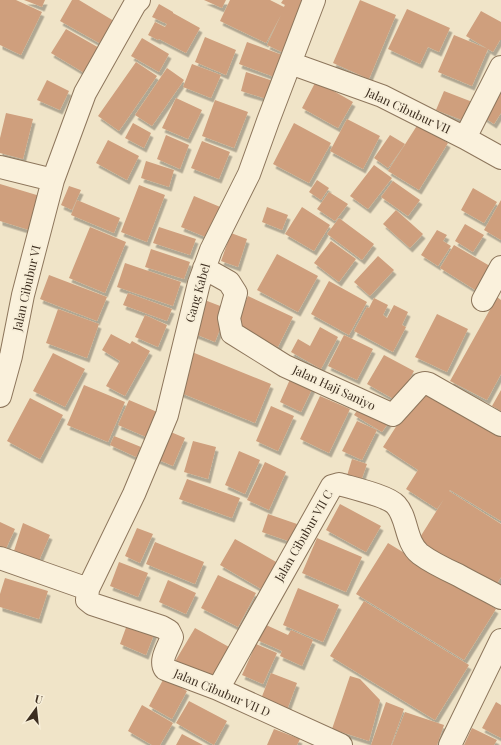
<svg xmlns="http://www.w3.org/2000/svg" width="501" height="745" font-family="'Playfair Display',serif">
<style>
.building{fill:#cf9f7d;filter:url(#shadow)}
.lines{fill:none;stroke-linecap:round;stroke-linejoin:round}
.minor-casing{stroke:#8d765c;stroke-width:24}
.minor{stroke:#faf1dc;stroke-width:22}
.labels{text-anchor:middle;stroke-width:3.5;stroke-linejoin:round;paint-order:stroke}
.street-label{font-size:12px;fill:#3d2e20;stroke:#f7eed8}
</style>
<defs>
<filter id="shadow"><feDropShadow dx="2.5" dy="4.5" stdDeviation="0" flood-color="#0004"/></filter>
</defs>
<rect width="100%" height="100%" fill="#f0e4c8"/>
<path class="building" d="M0,0h16l26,12 -21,43 -21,-10z
M24,0h21l-3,7z
M72,0h7l35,21 -13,23 -41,-23z
M204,0h22l-4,8z
M230,0h40l14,7 1,-2 -4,-2 2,-3h19l-16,54 -19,-9 14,-30 -15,28 -46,-22z
M360,0l36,15 -27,64 -36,-16z
M159,4l14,8v1l27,15 -14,25 -27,-14 -1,1 -10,-5 7,-13 10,5 2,-3 -15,-7z
M407,9l43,19 -11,24 -11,-5 -8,17 -32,-15z
M481,11l20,11v18h-1l-7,12 -27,-16z
M66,29l35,20 -15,25 -35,-21z
M454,35l34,14 -16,37 -34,-14z
M205,37l31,13 -10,25 -31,-13z
M142,38l27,16 -10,18 -28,-16z
M247,42l38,14 -8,22 -38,-14z
M136,62l21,14 -38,55 -21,-15z
M192,64l29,11 -10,23 -28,-11z
M167,68l17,12 -32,46 -17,-11z
M246,72l30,10 -6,18 -29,-9z
M501,78v35l-7,11 -15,-10z
M47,80l22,11 -9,19 -23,-10z
M316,81l37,21 -15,26 -36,-20z
M444,91l31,12 -8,19 -31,-12z
M176,98l26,12 -14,29 -26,-11z
M215,100l33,12 -14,36 -32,-12z
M6,113l27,6 -10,40 -23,-6v-15z
M347,119l33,17 -17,33 -33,-18z
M133,123l18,10 -7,15 -19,-10z
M294,123l37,20 -22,40 -36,-19z
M418,124l30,19 -29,47 -31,-19z
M166,135l23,10 -9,24 -23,-10z
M390,135l15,9 -17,24 -14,-10z
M108,140l31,16 -12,24 -31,-17z
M202,141l28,11 -11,27 -28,-11z
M146,161l28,9 -5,17 -28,-9z
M374,165l18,13 -24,31 -18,-13z
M317,180l12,8 -8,12 -12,-8z
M393,181l27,19 -12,16 -27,-19z
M0,184l40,12 -11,34 -29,-9z
M139,185l26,10 -18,47 -26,-10z
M69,186l12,4 -9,20 -11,-5z
M473,188l24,14 -13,21 -23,-13z
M329,192l19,12 -13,17 -18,-12z
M194,196l31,13 -12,31 -32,-13z
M77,200l43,18 -6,15 -43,-18z
M501,200v40l-17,-10z
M267,207l21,8 -6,15 -20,-8z
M302,207l28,18 -16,26 -29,-17z
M396,210l27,24 -13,14 -27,-24z
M339,218l35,26 -12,16 -35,-26z
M465,224l19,11 -11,17 -18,-11z
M90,227l36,15 -21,51 -36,-15z
M159,227l37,12 -6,16 -37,-12z
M437,230l10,5 -4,6 8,5 -13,20 -17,-11z
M231,233l16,6 -9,28 -17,-6z
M331,241l25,18 -17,23 -25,-19z
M454,245l41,24 -15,24 -40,-25z
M151,249l39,13 -6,17 -39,-12z
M277,254l41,22 -20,36 -41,-22z
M378,256l16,14 -24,26 -16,-14z
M125,263l56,19 -8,24 -56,-19z
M49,275l58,22 -10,24 -57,-22z
M329,281l38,21 -18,33 -38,-21z
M128,293l44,16 -5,12 -44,-16z
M248,296l45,21 -15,30 -44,-21z
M497,297l4,3v74l-14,26 -37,-19z
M374,298l14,7 -5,10 4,3 7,-13 14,7 -6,13 4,2 -13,25 -39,-21 13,-24 2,1z
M202,299l26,10 -13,33 -25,-10z
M58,309l41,15 -12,34 -41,-15z
M437,314l31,15 -21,43 -32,-15z
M145,315l22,10 -9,22 -23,-10z
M320,327l18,10 -17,32 -30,-17 7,-13 12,7z
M111,334l19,10 2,-3 18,10 -25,45 -19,-10 14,-25 -18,-11z
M344,335l29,14 -16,31 -29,-14z
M192,352l79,32 -16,39 -79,-32z
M53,353l32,16 -20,38 -32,-16z
M384,355l30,16 -17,30 -30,-17z
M291,377l22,10 -12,25 -21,-10z
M84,385l41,17 -17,40 -41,-17z
M422,386l79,50v85l-51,-31 -1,1 52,33v53l-8,13 -76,-48 27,-43 -7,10 -31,-20 12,-19 -35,-23z
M501,390v21l-9,-5z
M320,396l30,13 -21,44 -29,-14z
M30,398l33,17 -23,44 -33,-18z
M129,400l33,14 -11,25 -33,-14z
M361,405l28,17 -7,10 -28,-17z
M271,406l23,10 -16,35 -22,-10z
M357,421l20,9 -15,30 -20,-9z
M166,430l19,8 -12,28 -19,-8z
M114,436l27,11 -5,10 -26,-12z
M193,441l23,6 -8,32 -24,-7z
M239,451l21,9 -15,34 -20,-9z
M352,459l15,5 -7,20 -14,-5z
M265,462l21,10 -17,38 -22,-10z
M187,479l53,19 -8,20 -53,-19z
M340,504l41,22 -15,26 -40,-22z
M268,514l29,10 -6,18 -29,-10z
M0,522l15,7 -11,24 -4,-2z
M23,523l27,12 -12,28 -25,-9z
M137,528l16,6 -13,29 -15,-7z
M317,538l45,19 -16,35 -44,-19z
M235,539l43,24 -15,27 -43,-25z
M155,542l49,20 -9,22 -49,-20z
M388,543l108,66 -32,51 -108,-66z
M119,562l29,11 -10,24 -28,-11z
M218,575l38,18 -18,34 -37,-19z
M5,578l43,13 -9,28 -39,-12v-13z
M168,580l28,13 -10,21 -27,-12z
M298,588l41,17 -16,37 -40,-17z
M364,601l105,64 -34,55 -105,-64z
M128,622l27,10 -9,23 -26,-11z
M264,624l24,11 3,-5 22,10 -11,26 -22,-10 2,-5 -25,-11z
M195,628l34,19 -20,36 -35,-20z
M256,644l21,9 -14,31 -21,-9z
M271,673l26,10 -10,27 -26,-11z
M350,676l10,3 20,21 -11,41 -37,-12z
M164,678l23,13 -15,28 -23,-13z
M189,701l38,20 -13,24 -38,-22z
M386,702l18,7 -13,36h-20z
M496,702l5,3v33l-19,-10z
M142,705l31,18 -13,22h-8l-24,-14z
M405,712l39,13 -7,20h-45z
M472,728l25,12 -3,5h-30z
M274,729l26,10 -3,6h-30z
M182,734l21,11h-27z"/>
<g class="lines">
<defs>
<path id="minor" d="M314,0l-46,121 -19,53 -38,76 -12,33 -32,132 -33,79 -46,95 -1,11 5,4 70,23 7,4 3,6c-3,9 -13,23 -7,32l53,20 123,56
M290,63l92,33 83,42 36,20
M465,138l36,-71
M0,167l53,13
M204,268l25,14 7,11 -7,25 3,15 53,33 108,49 28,-31 4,-1 4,1 72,41
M483,300l18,-33
M0,396l11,-40 12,-61 30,-115 32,-87 50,-89 4,-4
M0,558l88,31
M218,689l114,-203 7,-2c13,4 49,12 57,21 12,13 9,37 24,49 12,9 25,15 38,21 14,8 29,15 43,23
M450,745l51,-105"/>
</defs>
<use href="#minor" class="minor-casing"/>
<use href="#minor" class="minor"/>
</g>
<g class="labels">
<g class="street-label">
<text transform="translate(408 111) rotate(25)" y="4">Jalan Cibubur VII</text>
<text transform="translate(27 288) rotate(-77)" y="4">Jalan Cibubur VI</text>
<text transform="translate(198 293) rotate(-74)" y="4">Gang Kabel</text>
<text transform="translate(334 388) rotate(25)" y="4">Jalan Haji Saniyo</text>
<text transform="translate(304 536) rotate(-60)" y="4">Jalan Cibubur VII C</text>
<text transform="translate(222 693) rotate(23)" y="4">Jalan Cibubur VII D</text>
</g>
</g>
<g transform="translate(36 709) rotate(15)" stroke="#f7eed8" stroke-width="3" paint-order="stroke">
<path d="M0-3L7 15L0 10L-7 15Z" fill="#3d2e20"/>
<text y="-6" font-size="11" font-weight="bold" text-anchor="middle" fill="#3d2e20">U</text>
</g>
</svg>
